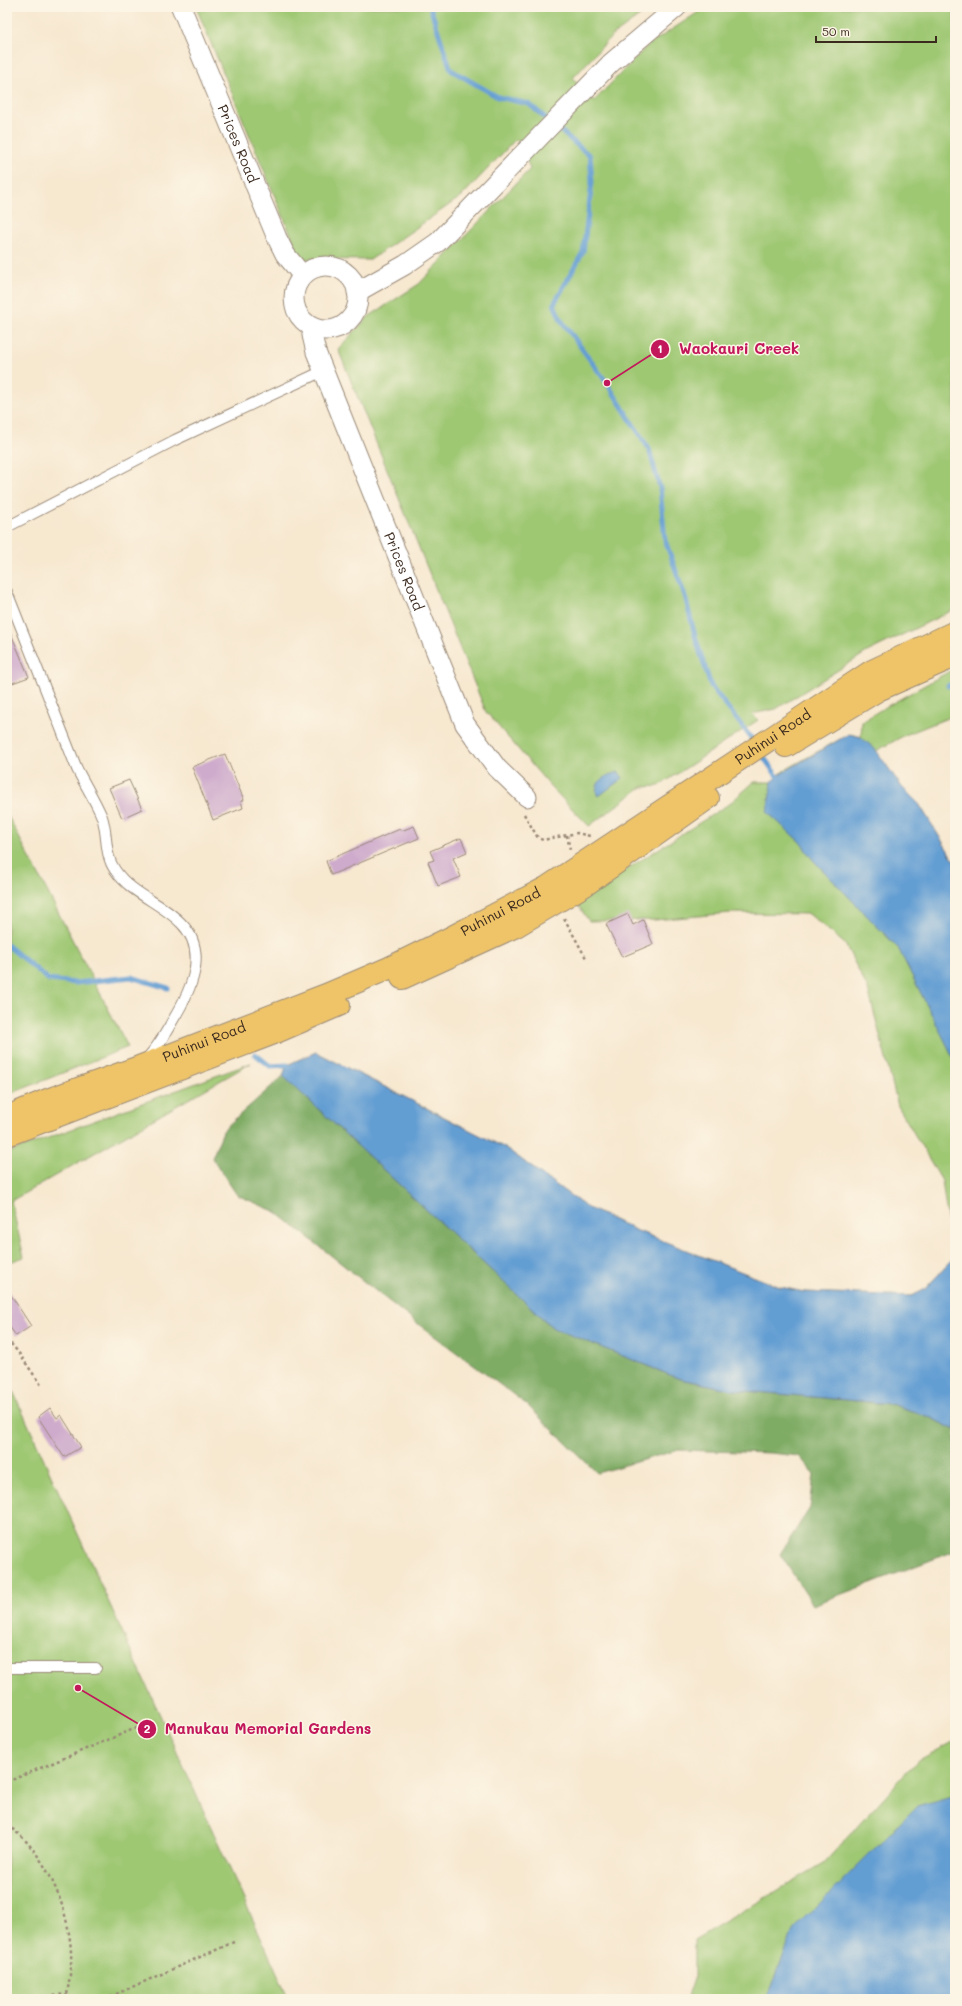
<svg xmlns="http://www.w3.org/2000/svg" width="962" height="2006" font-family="Mali,sans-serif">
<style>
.green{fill:#9fc873;stroke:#6d7948}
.forest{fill:#7fac65;stroke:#5d6b42}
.water{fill:#649ed3;stroke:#506478}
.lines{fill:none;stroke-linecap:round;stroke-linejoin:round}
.stream{stroke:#649ed3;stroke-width:5}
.building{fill:#ceaacc}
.service-casing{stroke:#998977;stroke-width:12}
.minor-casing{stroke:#998977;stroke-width:21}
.trunk-casing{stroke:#998977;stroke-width:24}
.path{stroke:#998977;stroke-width:2.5;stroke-dasharray:3 3;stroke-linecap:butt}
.service{stroke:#fff;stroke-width:10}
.minor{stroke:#fff;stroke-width:19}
.trunk{stroke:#efc469;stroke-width:22}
.labels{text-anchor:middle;stroke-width:3;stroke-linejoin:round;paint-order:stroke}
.street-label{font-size:14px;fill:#3b2a1e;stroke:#fcf5e5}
.leader{fill:none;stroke:#c2185b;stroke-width:1.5}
.callout-dot{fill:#c2185b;stroke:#fcf5e5;stroke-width:1.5}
.mark-label{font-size:12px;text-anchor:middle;font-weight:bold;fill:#fff}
.callout-label{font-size:15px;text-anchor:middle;font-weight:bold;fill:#c2185b;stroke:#fcf5e5;stroke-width:3;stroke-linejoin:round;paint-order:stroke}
</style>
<rect width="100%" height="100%" fill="#fcf5e5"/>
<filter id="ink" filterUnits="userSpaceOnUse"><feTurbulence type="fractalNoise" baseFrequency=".025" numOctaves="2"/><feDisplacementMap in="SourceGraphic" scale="8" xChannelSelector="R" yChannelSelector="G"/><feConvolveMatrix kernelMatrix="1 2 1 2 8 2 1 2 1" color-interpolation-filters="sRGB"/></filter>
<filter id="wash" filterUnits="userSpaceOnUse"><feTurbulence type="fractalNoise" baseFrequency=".012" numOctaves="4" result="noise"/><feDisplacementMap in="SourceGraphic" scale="16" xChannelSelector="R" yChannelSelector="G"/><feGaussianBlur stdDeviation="0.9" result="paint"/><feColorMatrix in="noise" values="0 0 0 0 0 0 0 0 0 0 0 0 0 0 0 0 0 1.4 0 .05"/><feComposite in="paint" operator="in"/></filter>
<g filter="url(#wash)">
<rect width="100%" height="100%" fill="#f7e8d0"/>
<path class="green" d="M196,7h456l-40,29 -39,42 21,23 53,-55 59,-39h249v602l-88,43 -91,57 -24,5 6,6 -99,66 -17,1 -53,39 -37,-38 -66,-76 -148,-363 30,-32 51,-33 111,-115 -10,-27 -5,-2 -53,56 -92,64 -69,-1z
M955,668v47l-50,20 -29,16 25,35 18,18 36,58v568l-672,-354 4,-11 29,-13 191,97 79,58 49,23 145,57 24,5 108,4 12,-6 29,-31 -11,-78 -44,-75 -30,-117 -23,-45 -36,-30 -79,-1 -75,7 -66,1 -11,-16 16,-15 135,-86 25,-22h18l11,-11 66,-37 12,3 1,-15 15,-10z
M7,814l121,233 -121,48z
M251,1063l-240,138 13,56 -17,6v-110z
M7,1378l282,621h-282z
M955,1741v258h-268l7,-21v-38l130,-77 93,-102z"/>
<path class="forest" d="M283,1076l270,252 127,51 54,11 157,14 36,12 28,14v121l-142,54 -33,-51 30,-46 4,-34 -15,-18 -29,-3 -92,-3 -81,23 -71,-69 -112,-83 -138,-109 -39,-17 -25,-37 12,-29z"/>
<path class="water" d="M849,734l12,3 15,13 25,36 18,18 36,58v199l-57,-113 -85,-88 -13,-18 -33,-30 5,-30 5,-6z
M619,772l4,6 -24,18 -2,-1c-4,-14 11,-21 22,-23z
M316,1052l191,97 79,58 49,23 145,57 24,5 108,4 12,-6 29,-31 2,-4v175l-28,-14 -36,-12 -157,-14 -54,-11 -127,-51 -270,-252 4,-11z
M955,1795v204h-188l27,-70 123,-123z"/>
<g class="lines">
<path class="stream" d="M430,7l21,63 47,27 31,7 20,17
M555,126l35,30 2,26 -9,70 -29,52 7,16 46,63 42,66 11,39 5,52 20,56 10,40 16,50 44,57
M948,686l7,-4
M760,752l17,24
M7,945l42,35 27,3 55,-6 37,11
M255,1054l15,12 17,-1"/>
</g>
<g id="blocks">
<path class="building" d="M7,624l22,53 -22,8z
M225,754l19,46 -3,1 2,7 -30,12 -21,-53z
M129,780l13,29 -20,9 -13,-30z
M414,826l5,12 -88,37 -5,-14 74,-32 1,2z
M461,838l6,14 -14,6 8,19 -23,9 -10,-24 6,-2 -4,-9z
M628,914l5,11 10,-5 10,24 -31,13 -16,-33z
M7,1289l24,37 -15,10 -9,-13z
M50,1408l7,10 4,-3 20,32 -17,10 -26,-40z"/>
</g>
</g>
<g filter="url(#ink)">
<use href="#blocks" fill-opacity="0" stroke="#998977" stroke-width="1"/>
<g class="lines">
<defs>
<path id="service" d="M7,527l168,-87 148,-69
M7,592l70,177c8,16 18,31 25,48 6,17 2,38 13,53 16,24 47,33 66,53 29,29 9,69 -8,97 -8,14 -15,27 -26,38
M7,1668h89"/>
<g id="minor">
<path id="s1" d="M181,7l96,231 8,16 18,22"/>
<circle cx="326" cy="298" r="32"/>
<path d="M357,292l48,-27 33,-23 173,-179 66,-56"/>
<path id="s2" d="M314,328l-2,7 4,17 149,372 32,44 30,29"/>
</g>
<g id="trunk">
<path d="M786,746l92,-56 77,-34"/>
<path d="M402,978l114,-52 69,-41 123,-87"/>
<path id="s3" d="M7,1117l40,-17 92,-33 187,-72 63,-27 65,-32 92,-48 326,-217 83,-39"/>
<path d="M7,1135l267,-102 65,-28"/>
</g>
</defs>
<use href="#service" class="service-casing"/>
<use href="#minor" class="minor-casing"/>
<use href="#trunk" class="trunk-casing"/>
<path class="path" d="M524,814l14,24 5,2 34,-7 13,3
M567,835l3,15
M564,918l22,40
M7,1339l11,13 23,33
M7,1782l134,-56
M7,1825c38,25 62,83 64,127 1,15 -2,29 -4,43
M42,1999c11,-6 22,-6 33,0
M105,1999l129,-57"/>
<use href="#service" class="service"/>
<use href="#minor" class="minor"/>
<use href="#trunk" class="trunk"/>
</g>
</g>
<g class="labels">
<g class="street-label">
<text dy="5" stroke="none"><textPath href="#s1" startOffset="148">Prices Road</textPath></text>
<text dy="5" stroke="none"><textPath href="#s2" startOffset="261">Prices Road</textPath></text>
<text dy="5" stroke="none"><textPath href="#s3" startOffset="859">Puhinui Road</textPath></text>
<text dy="5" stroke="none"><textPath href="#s3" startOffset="535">Puhinui Road</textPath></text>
<text dy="5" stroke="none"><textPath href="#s3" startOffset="211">Puhinui Road</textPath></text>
</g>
</g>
<path class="leader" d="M607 383L660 349M78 1688L147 1729"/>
<g class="callout-dot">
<circle cx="607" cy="383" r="4"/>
<circle cx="78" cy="1688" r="4"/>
<circle cx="660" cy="349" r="10"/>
<circle cx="147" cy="1729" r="10"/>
</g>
<g class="mark-label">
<text x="660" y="353">1</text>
<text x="147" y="1733">2</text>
</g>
<g class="callout-label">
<text x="739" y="354">Waokauri Creek</text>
<text x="268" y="1734">Manukau Memorial Gardens</text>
</g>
<rect width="962" height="2006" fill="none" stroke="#fcf5e5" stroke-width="24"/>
<path d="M816 36v6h120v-6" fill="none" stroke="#3b2a1e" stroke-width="2"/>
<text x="822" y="36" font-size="12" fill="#3b2a1e" stroke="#fcf5e5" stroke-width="3" paint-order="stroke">50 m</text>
</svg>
